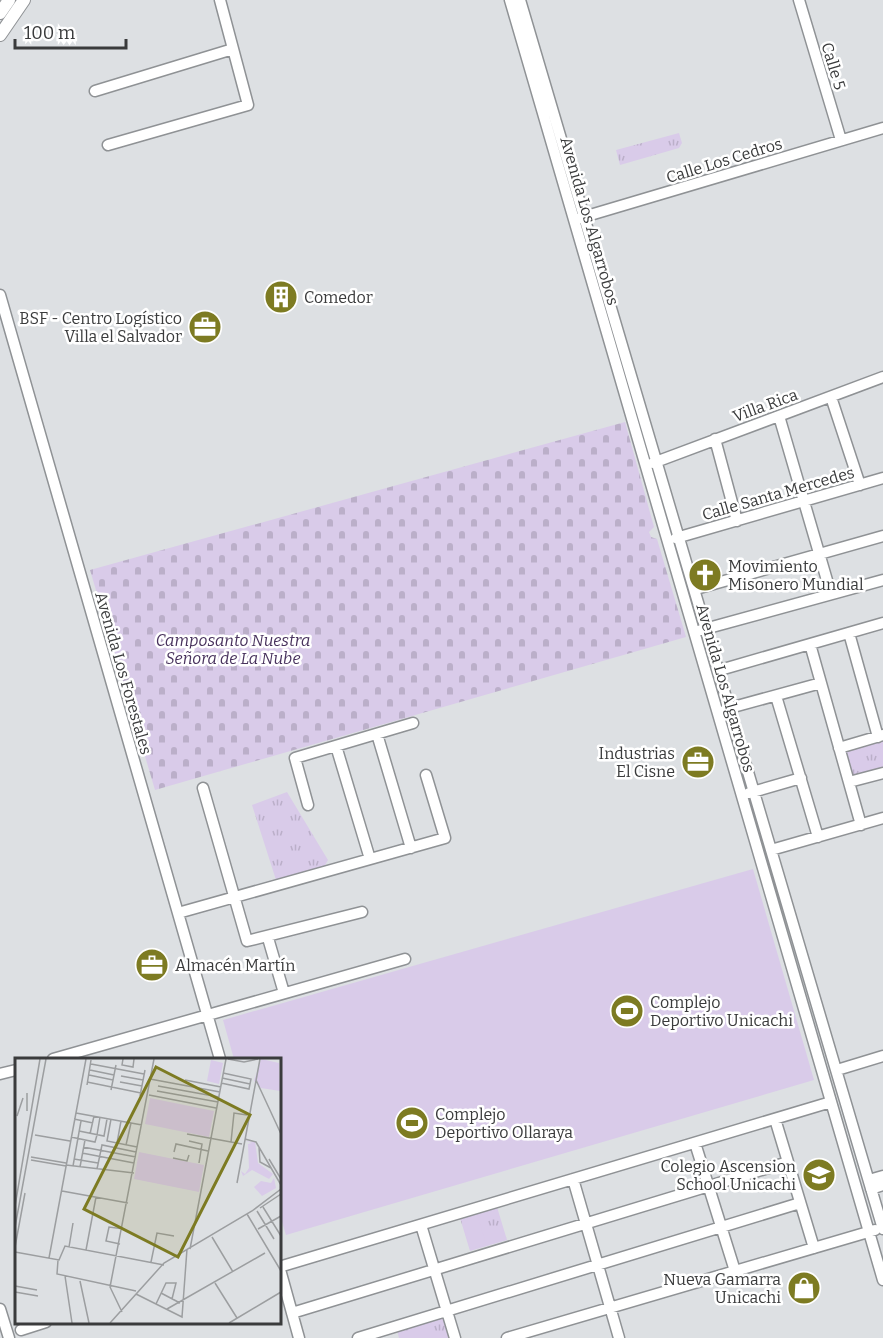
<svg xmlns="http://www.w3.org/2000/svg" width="883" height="1338" font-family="Bitter,serif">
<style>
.grass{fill:url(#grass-tufts)}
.cemetery{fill:url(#cemetery-stones)}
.pitch{fill:#d9cbe9}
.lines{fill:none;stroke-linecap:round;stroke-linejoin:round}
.minor-casing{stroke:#8f9295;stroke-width:13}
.major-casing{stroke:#8f9295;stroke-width:14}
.minor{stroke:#fff;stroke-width:10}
.major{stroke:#fff;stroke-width:12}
.labels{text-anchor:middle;stroke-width:5;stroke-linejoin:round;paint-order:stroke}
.street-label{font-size:16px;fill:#3a3b3c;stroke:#fff}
.poi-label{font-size:16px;fill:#3a3b3c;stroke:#fff;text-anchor:start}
.park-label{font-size:16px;font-style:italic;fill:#48325d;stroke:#fff}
.inset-road{fill:none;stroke:#9c9ea0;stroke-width:1.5}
.view{fill:#7d7b22;fill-opacity:0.15;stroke:#7d7b22;stroke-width:3}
.inset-edge{fill:none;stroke:#3a3b3c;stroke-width:3}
</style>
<defs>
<pattern id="grass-tufts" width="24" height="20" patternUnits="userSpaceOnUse" patternTransform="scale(1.5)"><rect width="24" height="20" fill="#d9cbe9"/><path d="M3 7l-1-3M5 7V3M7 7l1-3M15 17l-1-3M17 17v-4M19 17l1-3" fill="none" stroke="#bbafc9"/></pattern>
<pattern id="cemetery-stones" width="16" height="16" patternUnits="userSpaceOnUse" patternTransform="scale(1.5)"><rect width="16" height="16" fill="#d9cbe9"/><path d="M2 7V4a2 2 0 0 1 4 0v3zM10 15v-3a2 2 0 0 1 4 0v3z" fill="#bbafc9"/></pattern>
</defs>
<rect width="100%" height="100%" fill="#dde0e3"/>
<path class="grass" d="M679,133l3,10 -3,5 -59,17 -4,-15z
M883,739v31l-31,8 -8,-28z
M287,792l41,68 -4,7 -48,13 -24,-75z
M497,1207l10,33 -37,11 -10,-33z
M445,1315l7,23h-53l-2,-8z"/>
<path class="cemetery" d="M625,422l29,105 -5,5 2,5 6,2 29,98 -531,153 -65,-220z"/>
<path class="pitch" d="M753,869l61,211 -528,155 -7,-23v-153h-45l-11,-39z
M477,1214l9,30 -16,5 -9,-30z"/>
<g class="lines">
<defs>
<path id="minor" d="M510,0l373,1280
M520,0l363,1229
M799,0l42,140
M95,91l138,-42
M108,145l140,-40 -28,-105
M580,218l303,-90
M0,295l220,764
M831,397l29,88
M779,416l52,178
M715,439l22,82
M653,463l230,-86
M676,538l207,-60
M696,589l187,-53
M701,630l182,-50
M849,633l29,104
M810,644l51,181
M720,670l163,-47
M776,696l42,141
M726,709l95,-26
M377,734l34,114
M336,746l34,113
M839,748l44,-13
M849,782l34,-9
M203,788l44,153 115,-29
M749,793l52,-15
M308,805l-13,-47 118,-35
M771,850l112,-32
M178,913l267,-75 -19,-63
M268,938l16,55
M53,1059l352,-100
M837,1070l46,-14
M0,1074l16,-4
M775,1119l39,129
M695,1143l40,128
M573,1179l46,159
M869,1180l14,-4
M871,1189l12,-4
M421,1225l34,113
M279,1266l20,72
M279,1267l552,-165
M0,1309l9,29
M292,1313l496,-151
M21,1330l25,-8
M358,1338l442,-135
M507,1338l368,-108"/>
<path id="major" d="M0,13l9,-13
M0,35l24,-35"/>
</defs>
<use href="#minor" class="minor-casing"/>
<use href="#major" class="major-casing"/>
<use href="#minor" class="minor"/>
<use href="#major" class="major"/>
</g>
<defs>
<symbol id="building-disc" viewBox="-11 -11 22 22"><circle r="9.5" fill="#7d7b22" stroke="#fff"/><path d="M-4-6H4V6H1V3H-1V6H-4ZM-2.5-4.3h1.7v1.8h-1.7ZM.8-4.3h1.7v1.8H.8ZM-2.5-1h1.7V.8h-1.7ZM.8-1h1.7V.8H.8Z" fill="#fff"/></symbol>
<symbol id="office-disc" viewBox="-11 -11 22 22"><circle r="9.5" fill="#7d7b22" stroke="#fff"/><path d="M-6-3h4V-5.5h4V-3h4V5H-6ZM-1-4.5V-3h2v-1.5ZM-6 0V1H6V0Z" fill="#fff"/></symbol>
<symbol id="church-disc" viewBox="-11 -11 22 22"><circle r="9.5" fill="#7d7b22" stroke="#fff"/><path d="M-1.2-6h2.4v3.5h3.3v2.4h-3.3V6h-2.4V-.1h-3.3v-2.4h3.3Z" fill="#fff"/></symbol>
<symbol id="stadium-disc" viewBox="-11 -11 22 22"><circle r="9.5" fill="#7d7b22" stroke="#fff"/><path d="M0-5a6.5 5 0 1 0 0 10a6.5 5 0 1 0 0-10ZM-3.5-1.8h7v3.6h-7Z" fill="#fff"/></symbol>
<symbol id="school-disc" viewBox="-11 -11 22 22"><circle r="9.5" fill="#7d7b22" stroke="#fff"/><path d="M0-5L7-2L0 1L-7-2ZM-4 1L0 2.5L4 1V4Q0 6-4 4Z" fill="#fff"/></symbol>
<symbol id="shop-disc" viewBox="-11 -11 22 22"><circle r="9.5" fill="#7d7b22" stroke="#fff"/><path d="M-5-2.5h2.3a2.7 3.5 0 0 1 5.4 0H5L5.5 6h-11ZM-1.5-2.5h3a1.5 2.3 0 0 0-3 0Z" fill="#fff"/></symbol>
</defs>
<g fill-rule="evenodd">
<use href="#building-disc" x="262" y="278" width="38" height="38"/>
<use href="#office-disc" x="186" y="308" width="38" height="38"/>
<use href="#church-disc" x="686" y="556" width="38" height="38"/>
<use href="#office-disc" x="679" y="743" width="38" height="38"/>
<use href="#office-disc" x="133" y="946" width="38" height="38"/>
<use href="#stadium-disc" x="608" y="992" width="38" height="38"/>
<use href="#stadium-disc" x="393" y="1104" width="38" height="38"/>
<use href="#school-disc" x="800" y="1156" width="38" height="38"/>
<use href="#shop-disc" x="785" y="1269" width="38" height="38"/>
</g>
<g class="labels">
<g class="street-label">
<text transform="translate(834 66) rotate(73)" y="6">Calle 5</text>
<text transform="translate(724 160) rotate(-17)" y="6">Calle Los Cedros</text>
<text transform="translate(590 221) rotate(74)" y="6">Avenida Los Algarrobos</text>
<text transform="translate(765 405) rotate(-20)" y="6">Villa Rica</text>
<text transform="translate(778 493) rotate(-16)" y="6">Calle Santa Mercedes</text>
<text transform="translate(124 673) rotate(74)" y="6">Avenida Los Forestales</text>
<text transform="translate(726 688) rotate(74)" y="6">Avenida Los Algarrobos</text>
</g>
<g class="poi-label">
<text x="304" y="303">Comedor</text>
<text x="182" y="324" text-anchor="end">BSF - Centro Logístico<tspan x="182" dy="18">Villa el Salvador</tspan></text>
<text x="728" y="572">Movimiento<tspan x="728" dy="18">Misonero Mundial</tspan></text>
<text x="675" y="759" text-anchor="end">Industrias<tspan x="675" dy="18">El Cisne</tspan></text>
<text x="175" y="971">Almacén Martín</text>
<text x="650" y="1008">Complejo<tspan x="650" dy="18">Deportivo Unicachi</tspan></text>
<text x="435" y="1120">Complejo<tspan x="435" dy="18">Deportivo Ollaraya</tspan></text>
<text x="796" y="1172" text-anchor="end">Colegio Ascension<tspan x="796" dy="18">School Unicachi</tspan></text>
<text x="781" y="1285" text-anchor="end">Nueva Gamarra<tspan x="781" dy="18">Unicachi</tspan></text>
</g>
<g class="park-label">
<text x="233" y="646">Camposanto Nuestra<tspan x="233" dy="18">Señora de La Nube</tspan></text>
</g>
</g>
<g transform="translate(15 1058)">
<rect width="266" height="266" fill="#dde0e3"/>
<path d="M231,83l9,1 3,21 15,11 -4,5 -17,-9 -9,6 -2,-5 4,3 4,-6 -1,-24 4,-1z" fill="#d9cbe9"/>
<path d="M259,120l2,10 -14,8 -8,-9 7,-6 10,2z" fill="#d9cbe9"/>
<path d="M124,94l65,13 -5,27 -65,-13z" fill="#d9cbe9"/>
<path d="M246,1l18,4 1,28 -19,-3 -7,-7zM196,2l12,3 -4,21 -12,-3zM135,40l64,13 -5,26 -64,-13z" fill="#d9cbe9"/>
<path class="inset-road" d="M108,1l-1,6 11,2 1,-8M213,1l16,3 14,-3M76,6l53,10M75,12l24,5M74,17l24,5M106,18l22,4M207,20l28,6M135,21l70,13M170,22l36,7M241,22l25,54M72,24l54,11M105,24l22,4M206,25l28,6 2,-10 -28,-6M72,27l4,-25M143,28l61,11M96,32l5,-25M142,33l61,11M134,37l67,13M125,38l5,-26M12,53v-18M61,55l66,12M2,58l6,-18M59,61l19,4M96,61l-4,22 30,6M64,73l25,5 3,-17M75,76l4,-18M172,76l55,10M20,77l35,6M82,77l3,-18M56,79l24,5 2,-7M230,81l11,3 25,43M174,83l13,3 -3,19M216,84l3,-29 13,2M102,85l4,-22M111,87l5,-22M68,89l53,10M244,89l1,15 11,6M159,94l2,-8 32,7M67,95l52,10M16,99l35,6M158,100l14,3 2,-6M59,101l24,4M254,101l12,20M16,102l35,6M51,107l68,8M58,108l8,-45M65,109l5,-27M82,111l5,-24 34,7M222,125l23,-124M47,133l66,12M0,148l25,-147M248,149l18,29M245,150l21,-14M242,153l17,28M232,156l34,57M0,169l31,-168M243,171l23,-13M197,179l21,35M105,186l-14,-3 3,-14 15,2M0,189l10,-54M54,189l4,-24M175,191l36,-190M71,192l10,-53M0,194l44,8 6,-14 99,19M34,200l37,-199M43,202l-1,14 79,17M136,204l6,-29 17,3M50,218l7,47M65,223l9,42M200,225l22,35M0,228l22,4M0,234l23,4M146,235l19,10M121,236l46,23 5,-68M141,246l10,-21h10l-4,16M152,251l98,-56M107,254l-12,-25 44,-228M95,265l54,-60 88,-52 29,-22M214,265l52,-31"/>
<path class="view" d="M141,9l94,48 -72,142 -94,-48z"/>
<rect width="266" height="266" class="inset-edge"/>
</g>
<path d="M15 39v9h111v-9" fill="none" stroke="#3a3b3c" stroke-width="3"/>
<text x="24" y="39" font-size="18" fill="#3a3b3c" stroke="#ffffff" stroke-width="4.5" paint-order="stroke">100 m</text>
</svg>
